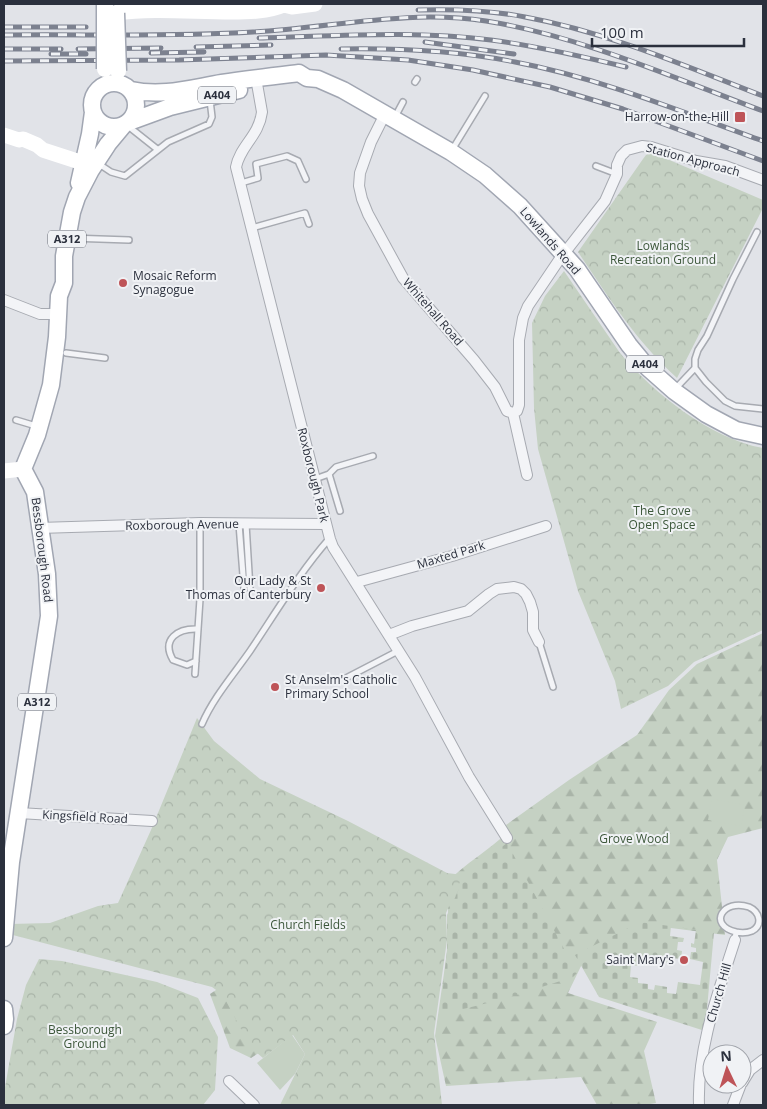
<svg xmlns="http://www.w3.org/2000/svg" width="767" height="1109" font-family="'Open Sans',sans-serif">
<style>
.forest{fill:url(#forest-firs)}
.cemetery{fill:url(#cemetery-stones);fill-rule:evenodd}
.park{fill:url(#park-crowns)}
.garden{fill:#c5d1c3}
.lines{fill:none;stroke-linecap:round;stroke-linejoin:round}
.lane-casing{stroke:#a7aab1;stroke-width:8}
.street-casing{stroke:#a7aab1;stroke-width:12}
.primary-casing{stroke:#a1a6b2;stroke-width:19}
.lane{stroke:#f3f4f7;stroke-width:5}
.street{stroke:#f3f4f7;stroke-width:10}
.secondary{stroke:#fff;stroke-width:15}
.primary{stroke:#fff;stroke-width:16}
.rail-casing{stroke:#7c818f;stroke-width:5}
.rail{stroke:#f0f2f5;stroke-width:3;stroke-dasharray:9;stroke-linecap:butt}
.primary-bridge-casing{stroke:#a1a6b2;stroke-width:19;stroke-linecap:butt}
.primary-bridge{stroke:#fff;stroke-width:16}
.poi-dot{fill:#be5458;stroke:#f0f2f5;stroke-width:2}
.labels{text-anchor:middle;stroke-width:4;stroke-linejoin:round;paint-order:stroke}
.shield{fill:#f0f2f5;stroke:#666a74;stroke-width:1}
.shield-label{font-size:11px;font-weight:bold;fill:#2b303d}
.poi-label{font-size:12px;fill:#2b303d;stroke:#f0f2f5;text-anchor:end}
.street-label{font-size:12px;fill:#2b303d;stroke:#f0f2f5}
.park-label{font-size:12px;fill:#3c573a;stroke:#f0f2f5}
</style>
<defs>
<pattern id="forest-firs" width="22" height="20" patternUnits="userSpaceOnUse" patternTransform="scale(1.25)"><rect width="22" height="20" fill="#c5d1c3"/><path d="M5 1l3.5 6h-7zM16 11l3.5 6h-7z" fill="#a9b4a8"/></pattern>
<pattern id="cemetery-stones" width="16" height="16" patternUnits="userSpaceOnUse" patternTransform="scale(1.25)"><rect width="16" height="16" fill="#c5d1c3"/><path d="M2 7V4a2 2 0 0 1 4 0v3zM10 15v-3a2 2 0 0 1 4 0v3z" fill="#a9b4a8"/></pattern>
<pattern id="park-crowns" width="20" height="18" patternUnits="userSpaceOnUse" patternTransform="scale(1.25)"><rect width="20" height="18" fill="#c5d1c3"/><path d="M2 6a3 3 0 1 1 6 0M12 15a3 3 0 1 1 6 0" fill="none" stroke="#a9b4a8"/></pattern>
</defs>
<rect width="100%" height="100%" fill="#e1e3e8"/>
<path class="forest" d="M763,633v195l-35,9 -11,23 8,75 -85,-11 -57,38 -15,31 89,29 -13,29 12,52 -12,2h-47l-16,-28 -135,9 -11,-50 14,-98 -2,-56c19,-19 42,-32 61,-50l-2,-7 63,-45 68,-45 32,-45 28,-26z
M222,986l65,49 -36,23 -21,-10 -20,-54z"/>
<path class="cemetery" d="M507,843l70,130 -4,4 -66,21 -67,17 7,-65v-35l19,-41z
M640,922l74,10 -9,99 -106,-34 -24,-42zM671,926l25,4 -2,14 -3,-1v4l5,1v4h-5l-1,7 13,3 -3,23 -22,-3 -2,12 -9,-1v-6l-12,-2 -1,5 -6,-1v-5l-10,-1v-5l-8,-1 1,-12 9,1 1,-7 10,1v-5l6,1v5l13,2 1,-5 10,1 1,-8 -5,-1 1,-8h5l1,-4 -14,-2z"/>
<path class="park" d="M653,153l110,47v8l-86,170c-41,-37 -68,-80 -99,-126l65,-93 3,-4z
M564,271l56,82c33,40 91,86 143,95v182l-69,32 -26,24 -47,23 -6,-28 -37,-90 -40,-142 -4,-41 -2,-85 13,-27z
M197,718l17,23 46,38 88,42 99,52 16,2 -17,38 1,27 -13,93 8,72h-162l25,-51 -12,-19 -30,23 -12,-10 -28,-53 -11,-8 -203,-53 1,-10 40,-1 48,-17 20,-3 33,-73z
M39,959l23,2 95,21 41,16 20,39 -3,53 -12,15h-199v-12l13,-74 9,-34z"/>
<path class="garden" d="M712,799l33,6 -4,21 -33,-6z
M292,1035l13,19 -10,20 -15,16 -23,-27z"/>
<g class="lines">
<defs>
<path id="lane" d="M415,82l2,-3
M395,117l8,-15
M128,126l29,23
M452,150l33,-54
M596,166l21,8
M98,167l4,-1 9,6 14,4 43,-34 41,-18 3,-7 -2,-17
M241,183l17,-5 -2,-14 31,-8 11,5 8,18
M252,228l53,-15 4,11
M757,232l-24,47 -26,57 -9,14 -3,9v9l11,14 19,19 10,5 28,3
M70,238l59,2
M66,353l39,5
M676,388l19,-20
M16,420l20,6
M329,474l11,37
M315,479l14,-5 7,-7 37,-11
M239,524l5,64
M246,524l4,65
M539,642l14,45
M196,661l-9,4 -14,-5c-12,-21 5,-32 25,-31
M195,674l5,-75v-76
M346,678l52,-27
M202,724c11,-26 32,-50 48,-73 25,-37 49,-78 79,-112
M735,940l1,-8c-29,-7 -13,-34 13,-25 11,5 14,18 3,24 -5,2 -11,2 -16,1"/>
<path id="street" d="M256,78l6,34c-3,24 -22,34 -26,55l94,372 3,8 82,130 54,100 38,61
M385,114l-14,28 -11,31 -1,13 3,13 6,15 35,64 71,82 21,27 12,24 6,2
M4,300l36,14h18
M513,413l4,-2 2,-6v-65l4,-22 5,-12 31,-46 46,-59 12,-27v-9l4,-9 6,-6 15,-4 9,1 45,14 29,5 38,14
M513,413l14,62
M39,528l161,-5 125,1
M357,582l95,-26 94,-30
M389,635l23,-9 56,-15 21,-17 8,-5 17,-2 7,2 5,5 4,8 3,10v18l6,12
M19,813l133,8
M229,1081l25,24
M742,1083l8,-13 13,-10
M699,1105c-2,-56 19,-112 36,-165
M733,1105l8,-21"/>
<path id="primary" d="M92 105a22 22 0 1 1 44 0a22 22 0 1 1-44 0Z
M131,90c31,7 60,-2 91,-7 26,-4 52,-7 77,-10l8,5 11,1 25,11 108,62 34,23 35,31 57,63 52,76 19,23 26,23 32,23 30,16 27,6
M129,122l41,-15 69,-17
M79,183l11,-49 3,-22
M4,938l7,-76 38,-246 -2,-42 -12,-82 -12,-23 14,-34 14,-50 6,-48 2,-41 5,-13v-27l8,-44 5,-15 14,-27 17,-26 15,-18
M4,1009l1,10 -1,7"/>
</defs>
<use href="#lane" class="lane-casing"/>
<use href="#street" class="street-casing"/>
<use href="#primary" class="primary-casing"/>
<use href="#lane" class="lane"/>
<use href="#street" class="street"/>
<path class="secondary" d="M116,13c38,-5 76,-1 115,-1 17,0 37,0 53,-7l8,2 23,-3
M4,135l15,5 4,-1 14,6 6,5 40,13
M4,471l19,-2"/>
<use href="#primary" class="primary"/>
<defs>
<path id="rail" d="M418,10c35,-1 72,0 107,7 82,15 160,49 238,79
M4,27h82
M4,35c83,-1 166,2 249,-3 79,-4 153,-23 233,-11 94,15 188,57 277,90
M259,38c77,-2 156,-8 232,2 46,6 90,16 135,27
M425,42l89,12
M196,47l75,-2
M4,49h57
M78,49l83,-1
M341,49c57,-1 118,2 174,13 85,16 167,50 248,79
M151,53l53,-1
M51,54h35
M4,61l175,-1 147,-5 82,5 65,10 77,17 73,22 140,52"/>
</defs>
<use href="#rail" class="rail-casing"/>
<use href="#rail" class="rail"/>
<defs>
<path id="primary-bridge" d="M116,13l2,58
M105,69v-65"/>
</defs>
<use href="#primary-bridge" class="primary-bridge-casing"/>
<use href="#primary-bridge" class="primary-bridge"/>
</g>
<g class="poi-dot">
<rect x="734" y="111" width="12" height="12" rx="2.5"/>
<circle cx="123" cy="283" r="5"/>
<circle cx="321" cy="588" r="5"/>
<circle cx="275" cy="687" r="5"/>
<circle cx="684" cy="960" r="5"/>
</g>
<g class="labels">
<g class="shield">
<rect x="198" y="86.5" width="38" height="17" rx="4"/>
<rect x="48" y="230.5" width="38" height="17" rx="4"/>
<rect x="626" y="355.5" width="38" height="17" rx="4"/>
<rect x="18" y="693.5" width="38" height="17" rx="4"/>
</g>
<g class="shield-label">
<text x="217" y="99">A404</text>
<text x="67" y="243">A312</text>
<text x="645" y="368">A404</text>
<text x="37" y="706">A312</text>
</g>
<g class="poi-label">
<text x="729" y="121">Harrow-on-the-Hill</text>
<text x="133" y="280" text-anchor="start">Mosaic Reform<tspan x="133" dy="14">Synagogue</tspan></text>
<text x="311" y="585">Our Lady &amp; St<tspan x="311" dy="14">Thomas of Canterbury</tspan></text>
<text x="285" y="684" text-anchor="start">St Anselm's Catholic<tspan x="285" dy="14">Primary School</tspan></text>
<text x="674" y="964">Saint Mary's</text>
</g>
<g class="street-label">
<text transform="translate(693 160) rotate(15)" y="4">Station Approach</text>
<text transform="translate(550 241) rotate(49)" y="4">Lowlands Road</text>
<text transform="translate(433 312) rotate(49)" y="4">Whitehall Road</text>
<text transform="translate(313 475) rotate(76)" y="4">Roxborough Park</text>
<text transform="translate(182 525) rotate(-1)" y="4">Roxborough Avenue</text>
<text transform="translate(42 550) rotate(83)" y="4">Bessborough Road</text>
<text transform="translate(451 555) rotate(-17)" y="4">Maxted Park</text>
<text transform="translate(85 817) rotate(3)" y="4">Kingsfield Road</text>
<text transform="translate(719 993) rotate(-74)" y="4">Church Hill</text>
</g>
<g class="park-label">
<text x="663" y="250">Lowlands<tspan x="663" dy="14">Recreation Ground</tspan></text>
<text x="662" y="515">The Grove<tspan x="662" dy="14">Open Space</tspan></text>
<text x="634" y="843">Grove Wood</text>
<text x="308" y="929">Church Fields</text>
<text x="85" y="1034">Bessborough<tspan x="85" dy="14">Ground</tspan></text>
</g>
</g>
<rect width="767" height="1109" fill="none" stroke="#2b303d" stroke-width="10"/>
<g transform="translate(727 1069) rotate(356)"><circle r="24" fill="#f0f2f5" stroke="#a1a4ab"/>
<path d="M0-4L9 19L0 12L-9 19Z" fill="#be5458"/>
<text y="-8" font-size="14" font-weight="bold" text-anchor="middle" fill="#2b303d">N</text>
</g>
<path d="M592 38v8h152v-8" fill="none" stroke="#2b303d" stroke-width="2.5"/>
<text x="600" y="38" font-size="15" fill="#2b303d" stroke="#f0f2f5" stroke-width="4" paint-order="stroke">100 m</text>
</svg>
